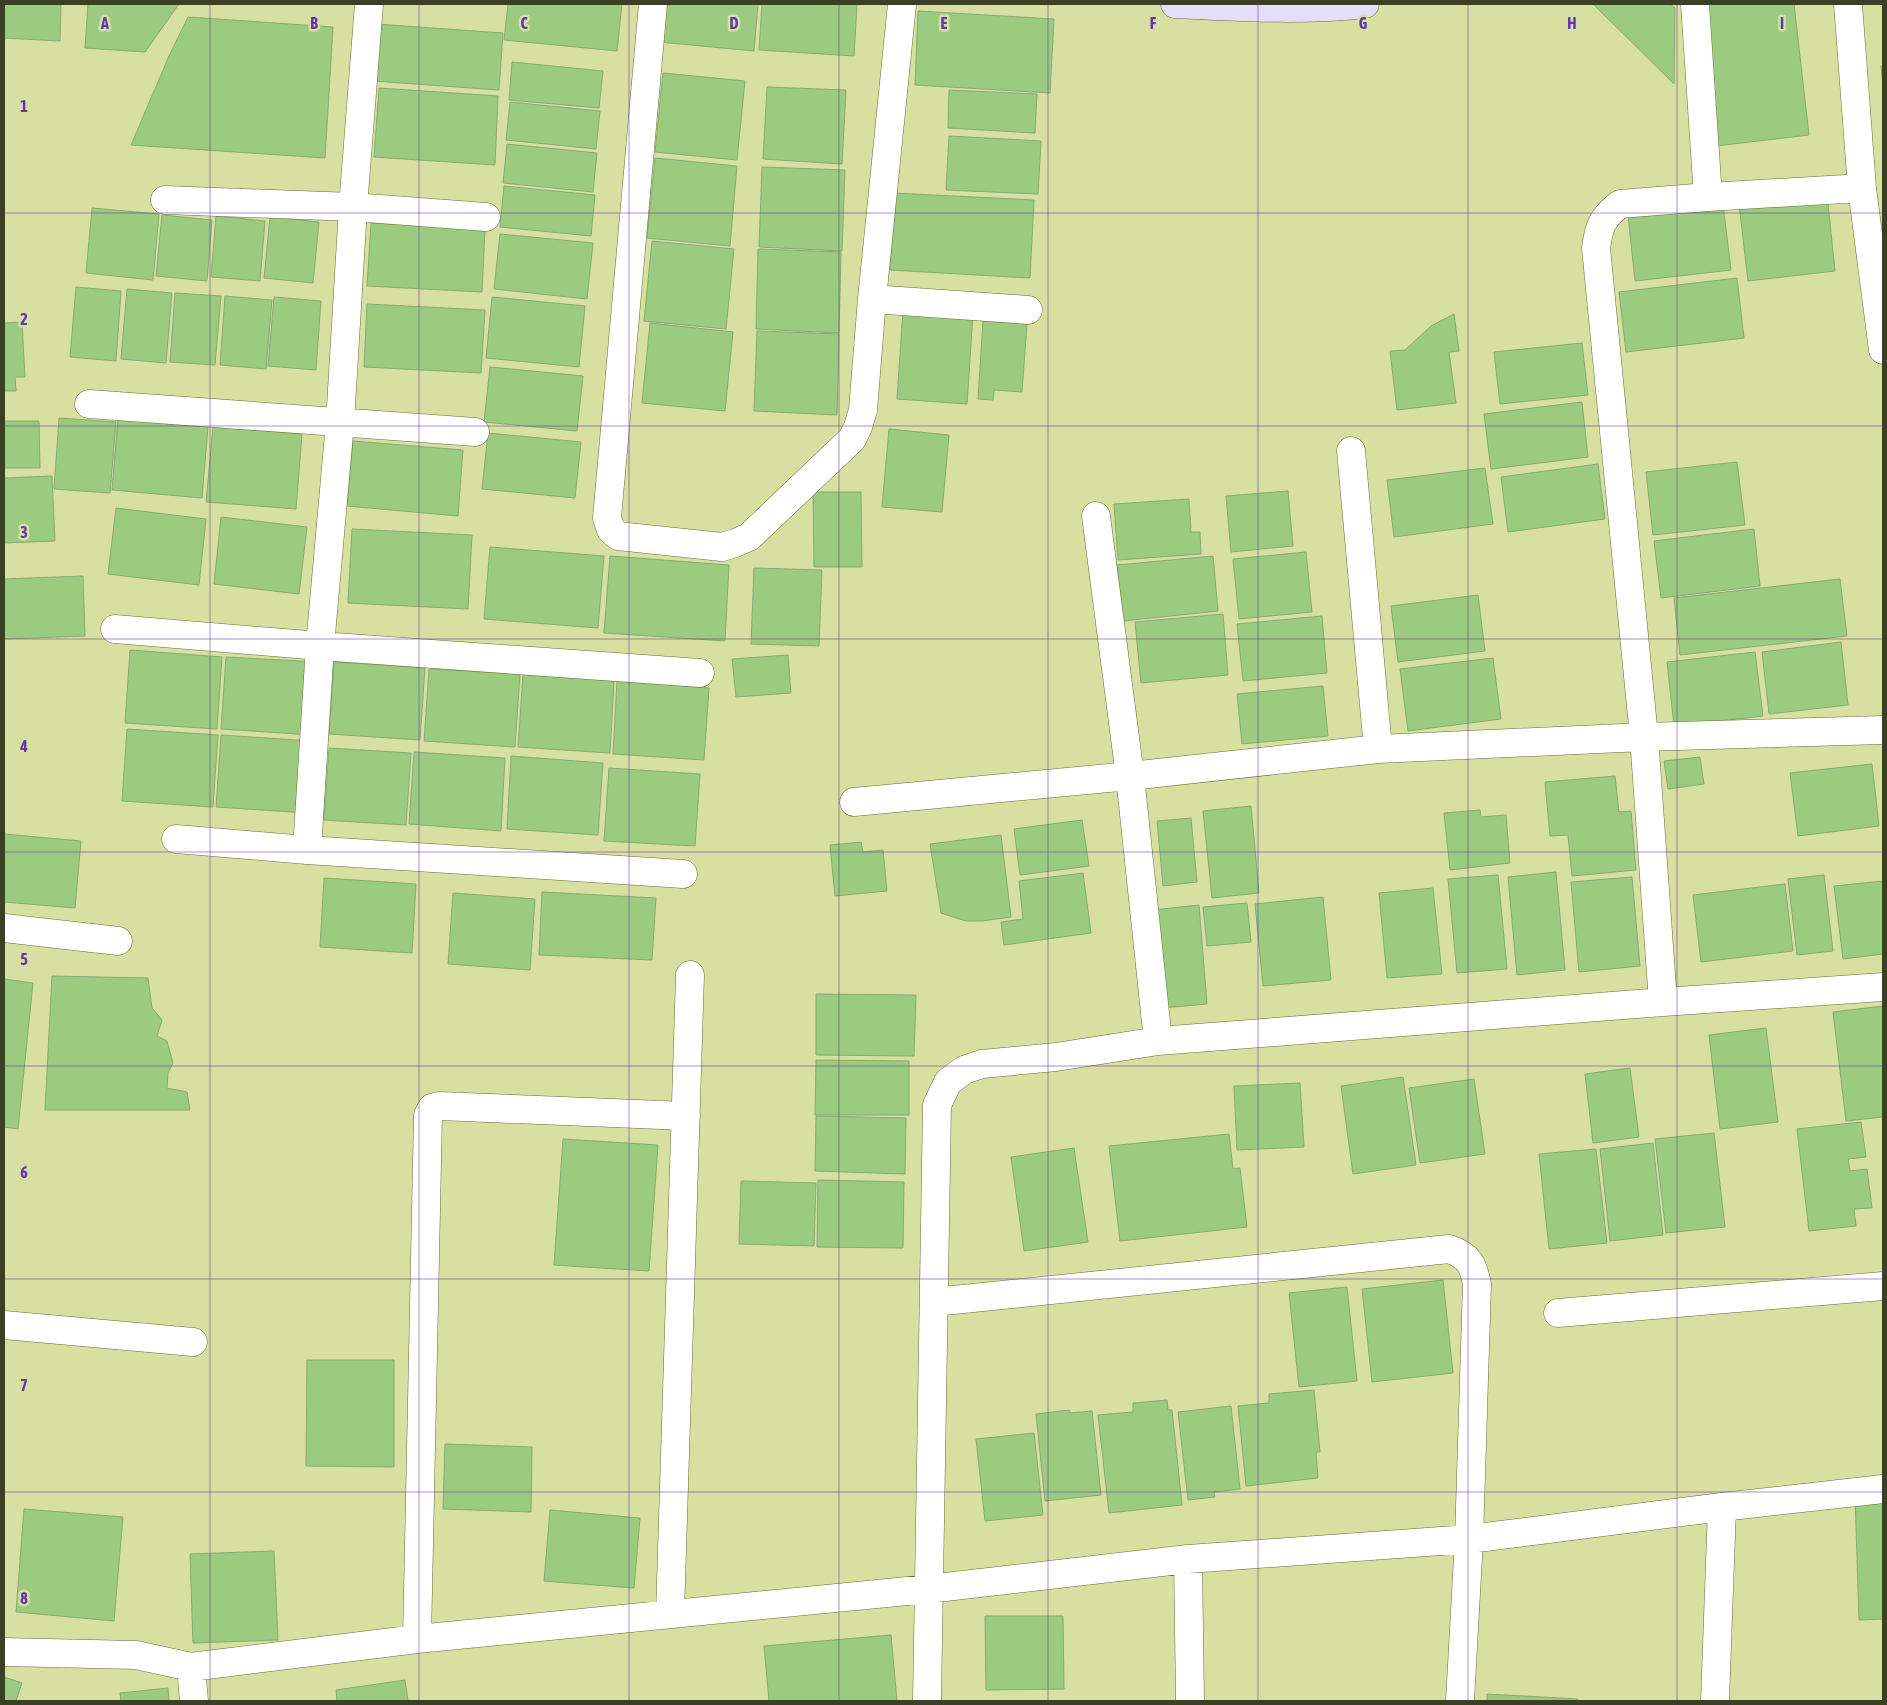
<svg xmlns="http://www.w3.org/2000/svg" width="1887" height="1705" font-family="'Asap Condensed',sans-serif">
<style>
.building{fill:#9bcb7f;stroke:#87a974}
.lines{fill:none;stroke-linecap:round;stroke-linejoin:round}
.minor-casing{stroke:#666c31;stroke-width:29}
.secondary-casing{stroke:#666c31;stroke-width:29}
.minor{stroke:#fff;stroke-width:28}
.secondary{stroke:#e4def7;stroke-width:28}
.grid{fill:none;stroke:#6136ae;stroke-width:1;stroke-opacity:0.55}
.grid-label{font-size:16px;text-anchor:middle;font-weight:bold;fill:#6136ae;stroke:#d7e0a1;stroke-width:5;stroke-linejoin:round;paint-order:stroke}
</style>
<rect width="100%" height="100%" fill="#d7e0a1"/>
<path class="building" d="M4,4h57l-1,37 -56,-3z
M88,4h91l-34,48 -60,-4z
M508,4h114l-5,47 -113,-11z
M663,4h95l-4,47 -95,-9z
M762,4h95l-3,52 -95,-6z
M1593,4h77l5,4 -1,76z
M1700,4h94l15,131 -93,11z
M918,11l136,8 -4,74 -135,-8z
M188,17l145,10 -8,131 -194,-13 38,-89z
M376,24l127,9 -4,57 -126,-9z
M512,62l91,9 -4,37 -90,-8z
M1881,66h2v19z
M663,73l82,8 -8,79 -82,-8z
M767,87l79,3 -4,74 -79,-5z
M379,88l119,8 -3,69 -121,-8z
M949,90l88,4 -2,39 -87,-5z
M510,102l90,9 -4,38 -90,-9z
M949,136l92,5 -3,53 -92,-4z
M507,144l90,9 -4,39 -90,-9z
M655,158l82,8 -7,80 -83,-8z
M762,167l83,3 -3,81 -83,-4z
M504,186l91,9 -4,41 -91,-9z
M894,193l140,7 -4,78 -140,-8z
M1827,194l8,77 -87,10 -9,-77z
M1723,204l8,66 -96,11 -7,-66z
M92,208l67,6 -6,66 -67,-7z
M162,215l50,5 -5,61 -51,-5z
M216,216l49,5 -5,60 -49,-4z
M270,217l49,5 -6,61 -49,-5z
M371,223l114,6 -3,63 -115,-6z
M500,234l93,9 -6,56 -93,-10z
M652,241l82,8 -8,80 -82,-8z
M758,249l83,3 -2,81 -83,-4z
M1737,278l7,60 -118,14 -7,-60z
M76,287l45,4 -5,70 -46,-4z
M127,289l45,4 -6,70 -45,-4z
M175,293l46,3 -6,69 -45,-3z
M225,296l47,4 -6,69 -46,-4z
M274,297l47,4 -5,69 -48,-4z
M492,297l93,9 -6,61 -93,-9z
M367,304l118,6 -4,63 -117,-6z
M903,310l70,4 -6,90 -70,-5z
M1454,314l5,37 -10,1 7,51 -59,7 -7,-59 15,-1 26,-24z
M983,321l44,3 -5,68 -28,-2 -1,10 -15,-1z
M22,322l3,55h-10l1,14h-12v-68z
M650,323l83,9 -8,79 -83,-8z
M757,331l82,3 -2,81 -83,-4z
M1582,343l6,52 -88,9 -6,-52z
M490,367l93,9 -6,55 -93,-9z
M1582,402l6,55 -97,12 -7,-55z
M59,418l57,4 -6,71 -56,-4z
M118,419l90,8 -6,71 -90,-8z
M4,421h35l1,47h-36z
M213,427l89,7 -6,75 -90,-7z
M889,429l60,6 -7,77 -60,-5z
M488,433l93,9 -6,56 -93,-9z
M353,441l110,9 -5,66 -111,-10z
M1737,462l8,63 -92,10 -7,-63z
M1598,464l7,55 -97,13 -7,-55z
M1485,468l8,56 -99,13 -7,-57z
M52,476l3,65 -51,2v-65z
M1288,491l5,55 -62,6 -5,-56z
M813,492h48l1,75h-48z
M1189,499l2,33h9l1,22 -83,6 -4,-56z
M116,508l90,11 -7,66 -91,-11z
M221,517l86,10 -8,67 -85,-10z
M352,529l120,6 -4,74 -120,-6z
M1754,529l6,57 -99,12 -7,-57z
M490,547l114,9 -6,72 -114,-9z
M1306,552l6,60 -73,7 -6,-60z
M610,556l119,9 -4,76 -121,-8z
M1213,556l5,55 -95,10 -6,-56z
M754,568l68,2 -3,76 -68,-2z
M83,576l2,60 -81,3v-60z
M1840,579l7,57 -167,19 -6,-57z
M1478,595l7,56 -87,11 -7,-56z
M1223,614l5,61 -87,8 -6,-61z
M1322,616l5,57 -84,8 -6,-57z
M1841,642l7,63 -79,9 -7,-62z
M130,650l92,7 -5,72 -92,-6z
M1755,652l8,64 -89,10 -7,-64z
M788,655l3,38 -55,4 -4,-38z
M226,657l92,5 -6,73 -91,-6z
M1493,658l8,61 -93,12 -8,-62z
M334,662l91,6 -5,72 -91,-6z
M429,669l91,5 -5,73 -91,-6z
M523,674l91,7 -4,72 -92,-6z
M617,681l92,7 -5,72 -91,-6z
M1323,686l5,50 -86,8 -5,-50z
M127,729l91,6 -5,72 -91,-6z
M221,735l91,6 -5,72 -91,-6z
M329,748l82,5 -5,72 -82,-5z
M414,752l91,6 -4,73 -92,-7z
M511,756l92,7 -5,72 -91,-6z
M1700,757l4,27 -36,5 -4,-28z
M1872,764l7,62 -81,10 -8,-63z
M609,768l91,6 -5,72 -91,-5z
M1615,776l4,36 12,-1 5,59 -64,6 -4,-41 -18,1 -5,-54z
M1251,806l8,87 -47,5 -9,-87z
M1480,810l1,7 25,-2 4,48 -60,7 -6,-57z
M1191,818l6,64 -34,4 -6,-65z
M1082,820l7,46 -69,9 -6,-46z
M4,834l77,7 -6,67 -71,-6z
M1001,835l10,82 -29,4h-16l-25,-8 -11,-69z
M861,842l2,10 20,-2 4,41 -52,5 -5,-51z
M1556,872l9,98 -48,5 -9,-98z
M1083,873l8,60 -87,12 -3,-23 22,-3 -4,-38z
M1498,875l9,94 -50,4 -9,-94z
M1824,875l9,76 -36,4 -9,-76z
M1632,877l8,89 -61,6 -8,-90z
M324,878l92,6 -4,69 -92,-6z
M1883,881v73l-40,5 -9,-73z
M1785,884l8,67 -92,11 -8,-67z
M1433,888l9,86 -55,4 -8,-85z
M542,892l114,6 -4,62 -113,-5z
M453,893l82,6 -5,71 -82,-6z
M1323,897l8,83 -68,6 -8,-82z
M1247,903l4,39 -44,4 -4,-39z
M1199,905l8,99 -45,4 -9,-98z
M52,976l96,2 4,30 10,12 -5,16 10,5 6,22 -5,10 -1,15 20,4 3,18h-145z
M4,979l29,4 -15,146 -14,-2z
M816,994l100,1 -2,61 -98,-1z
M1883,1006v111l-37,4 -13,-109z
M1766,1028l12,94 -58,7 -11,-94z
M816,1060l93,1v54h-94z
M1630,1068l9,69 -46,6 -8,-69z
M1403,1077l13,88 -63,9 -12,-88z
M1474,1079l11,75 -65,9 -11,-75z
M1300,1083l4,64 -67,3 -3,-64z
M816,1116l90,2 -1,56 -90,-3z
M1861,1122l5,35 -18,2 2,12 17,-2 5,39 -18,1 2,17 -47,5 -12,-102z
M1714,1133l11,94 -59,6 -11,-94z
M1229,1134l4,35 7,-1 7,59 -127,14 -11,-95z
M563,1139l95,6 -9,126 -95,-6z
M1653,1143l10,92 -53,6 -10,-92z
M1074,1148l14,94 -64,9 -13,-94z
M1596,1149l11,94 -58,6 -10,-95z
M818,1180l86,2 -1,66 -86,-1z
M741,1181l75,2 -2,63 -75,-2z
M1443,1280l10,93 -81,9 -10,-93z
M1347,1287l10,94 -58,6 -10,-94z
M307,1360h87v107l-88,-1z
M1314,1390l6,62h-4l2,26 -72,8 -8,-80 31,-3v-9z
M1167,1400l1,10h4l10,95 -73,8 -11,-98 35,-3v-9z
M1231,1406l9,83 -26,3 1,5 -27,3 -10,-88z
M1069,1410l1,3 22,-2 9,84 -56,6 -9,-87z
M1034,1433l9,82 -58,6 -9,-82z
M445,1444l87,3 -1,65 -88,-3z
M1883,1494v125l-24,1 -4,-125z
M24,1509l99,8 -9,104 -98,-9z
M550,1510l90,8 -6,70 -90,-7z
M274,1551l4,89 -85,3 -3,-89z
M985,1616h78l1,73 -78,1z
M891,1635l6,66h-128l-5,-55z
M4,1677l18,6 -6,18h-12z
M405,1680l3,21h-71l-1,-11z
M168,1688l1,13h-48l-1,-8z
M1487,1694l91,5v2h-91z"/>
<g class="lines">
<defs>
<path id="minor" d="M653,4l-46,514 4,12 7,6 104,11 13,-4 14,-6 103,-98 6,-12 5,-17 9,-111 30,-295
M1695,4l13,193
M1848,4l14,184 21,162
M165,200l188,7 133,10
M872,299l156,11
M89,404l386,28
M1351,451l27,298
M1096,516l34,260 28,265
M115,629l205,17 380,27
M854,802l276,-26 248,-27 266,-12 239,-7
M176,839l131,11 376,24
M307,850l13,-204 20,-223 13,-216 16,-203
M4,928l114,13
M1663,1002l-19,-265 -48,-489c3,-22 6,-30 24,-44l88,-7 154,-9
M934,1302l515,-53c20,7 24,15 28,35l-8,255 -9,162
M1558,1313l325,-27
M4,1325l189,17
M1188,1559l2,142
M670,1614l20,-639
M417,1639l11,-524 4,-7 7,-2 247,10
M4,1652l132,3 55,12 226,-28 511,-50 260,-30 281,-20 253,-32 161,-18
M191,1667l3,34
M927,1701l10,-596 11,-23 16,-12 18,-6 74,-7 102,-16 505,-39 220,-15
M1715,1701l7,-194"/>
<path id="secondary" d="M1175,4c63,3 128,7 190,0"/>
</defs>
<use href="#minor" class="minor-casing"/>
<use href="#secondary" class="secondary-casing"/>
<use href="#minor" class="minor"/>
<use href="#secondary" class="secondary"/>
</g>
<path class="grid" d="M210,4v1697M419,4v1697M629,4v1697M839,4v1697M1048,4v1697M1258,4v1697M1468,4v1697M1677,4v1697M4,213h1879M4,426h1879M4,639h1879M4,852h1879M4,1066h1879M4,1279h1879M4,1492h1879"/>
<g class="grid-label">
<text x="105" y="29">A</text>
<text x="314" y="29">B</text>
<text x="524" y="29">C</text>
<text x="734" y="29">D</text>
<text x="944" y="29">E</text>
<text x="1153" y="29">F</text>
<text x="1363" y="29">G</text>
<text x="1572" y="29">H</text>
<text x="1782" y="29">I</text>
<text x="24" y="112">1</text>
<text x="24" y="325">2</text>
<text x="24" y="538">3</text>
<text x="24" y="752">4</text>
<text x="24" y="965">5</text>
<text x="24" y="1178">6</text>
<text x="24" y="1391">7</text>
<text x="24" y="1604">8</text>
</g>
<rect width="1887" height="1705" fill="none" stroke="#3b3f25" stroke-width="10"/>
</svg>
